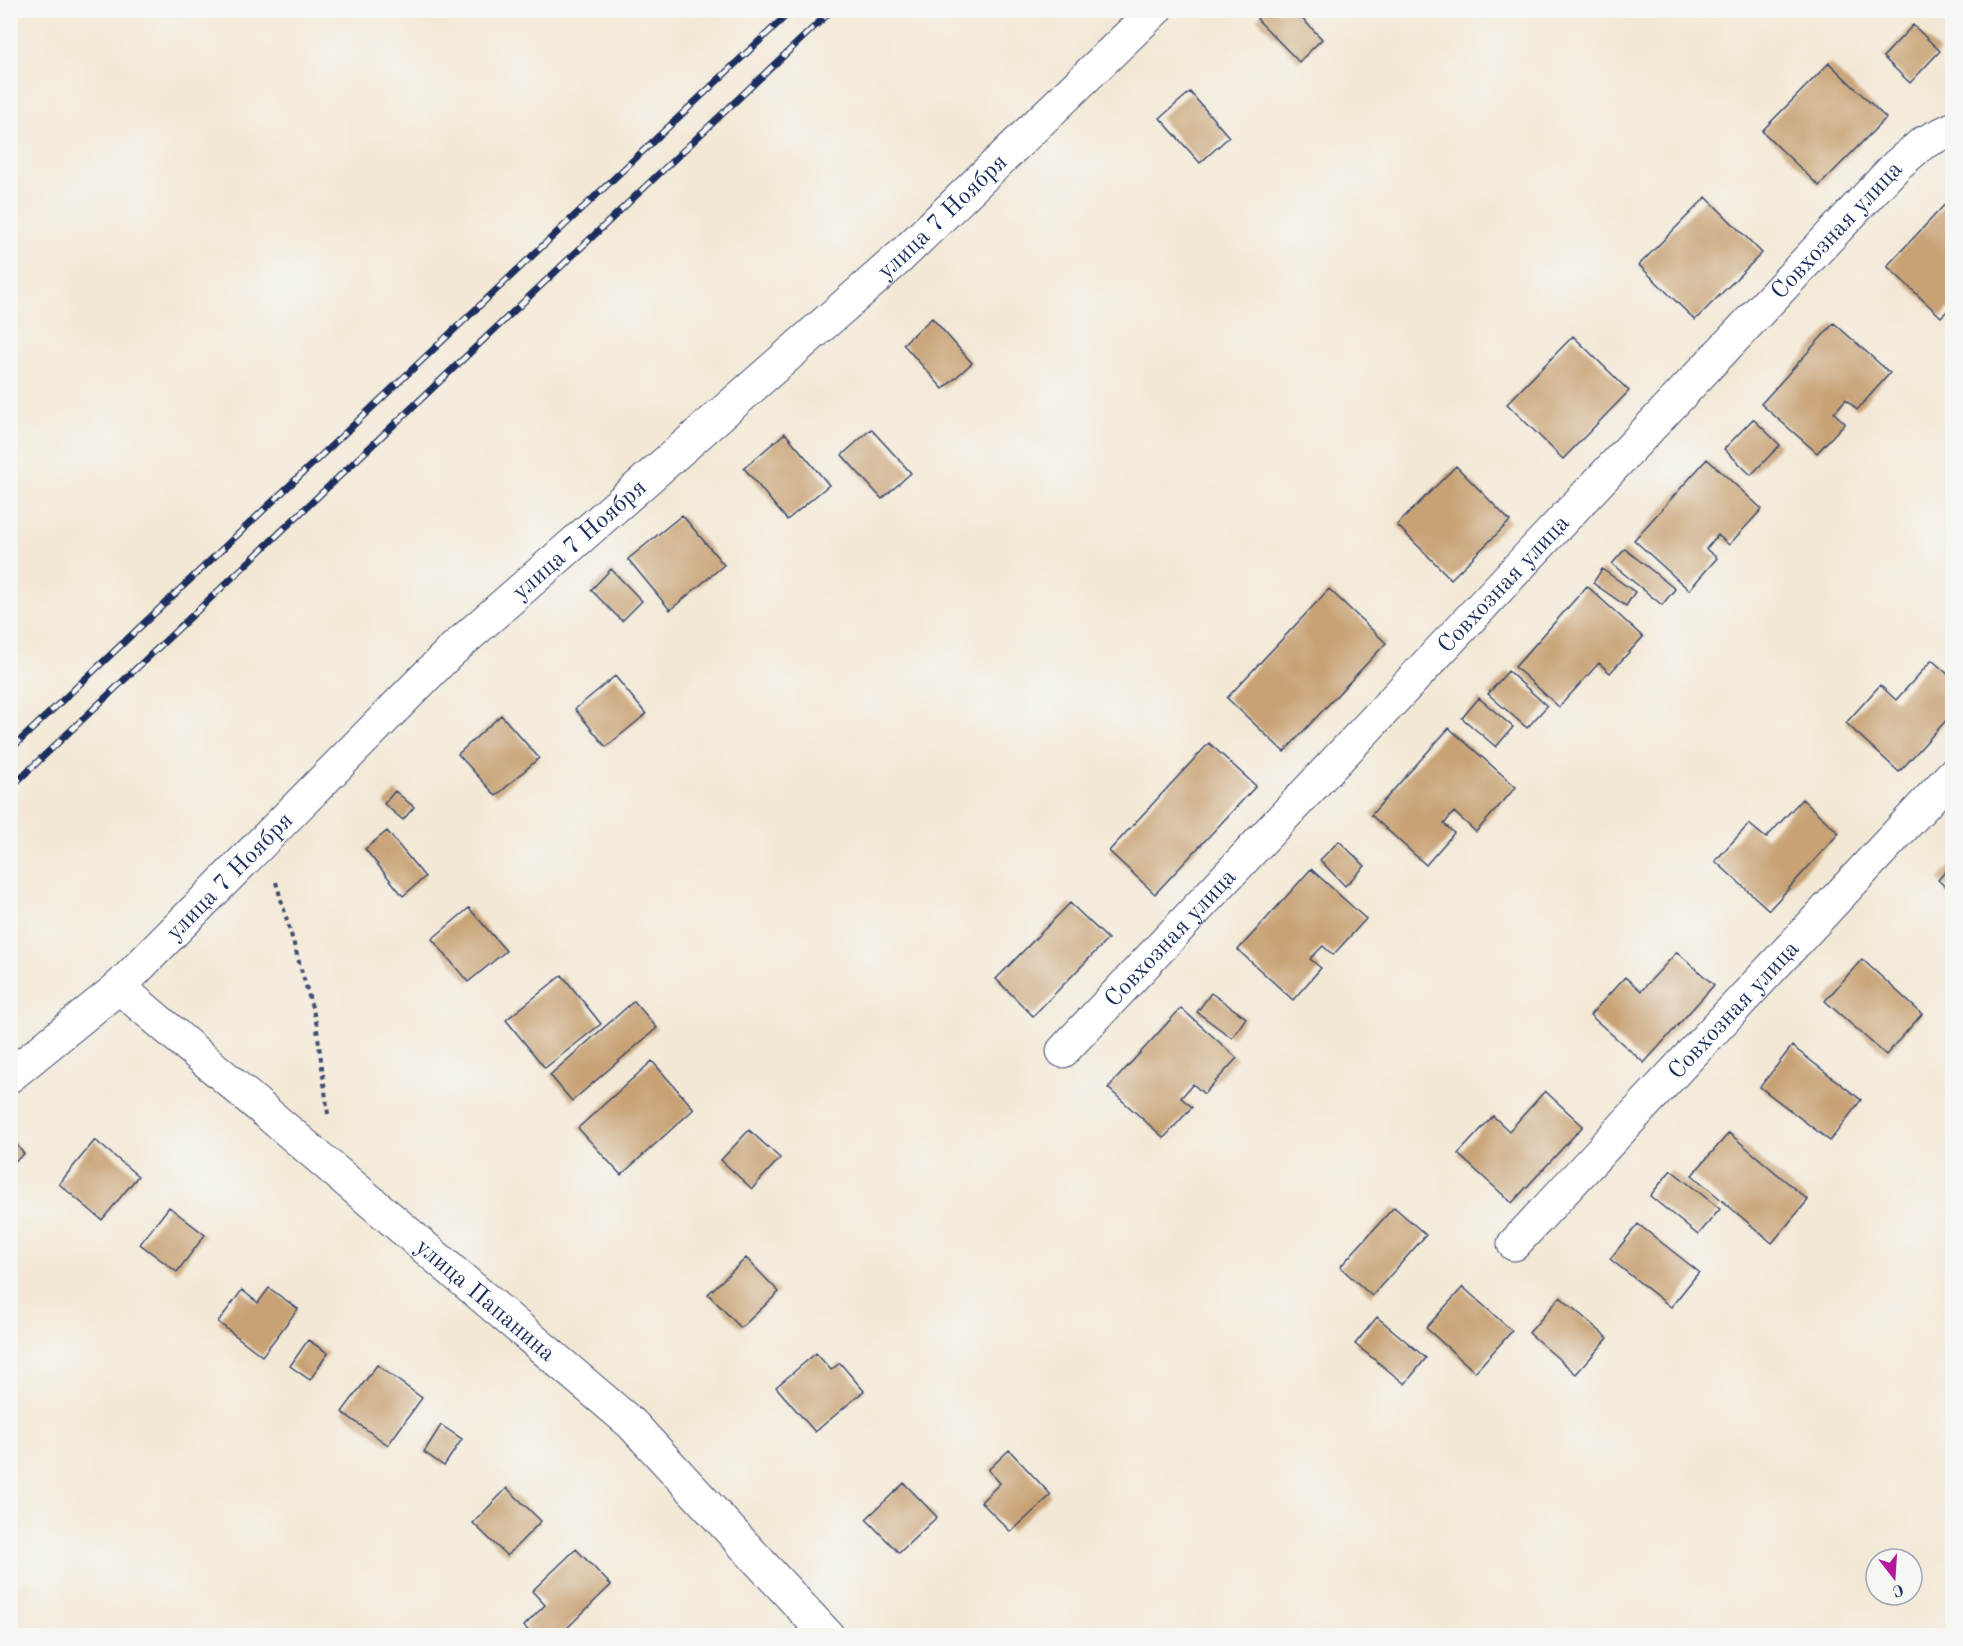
<svg xmlns="http://www.w3.org/2000/svg" width="1963" height="1646" font-family="'Old Standard TT',serif">
<style>
.building{fill:#c8a274}
.lines{fill:none;stroke-linecap:round;stroke-linejoin:round}
.minor-casing{stroke:#3b4b70;stroke-width:35}
.path{stroke:#3b4b70;stroke-width:4;stroke-dasharray:4.5 4.5;stroke-linecap:butt}
.minor{stroke:#fff;stroke-width:33}
.rail-casing{stroke:#1b2f5e;stroke-width:7}
.rail{stroke:#f6f6f2;stroke-width:4.5;stroke-dasharray:14;stroke-linecap:butt}
.labels{text-anchor:middle;stroke-width:6;stroke-linejoin:round;paint-order:stroke}
.street-label{font-size:24px;fill:#1b2f5e;stroke:#f6f6f2}
</style>
<rect width="100%" height="100%" fill="#f6f6f2"/>
<filter id="ink" filterUnits="userSpaceOnUse"><feTurbulence type="fractalNoise" baseFrequency=".0167" numOctaves="2"/><feDisplacementMap in="SourceGraphic" scale="12" xChannelSelector="R" yChannelSelector="G"/><feConvolveMatrix kernelMatrix="1 2 1 2 8 2 1 2 1" color-interpolation-filters="sRGB"/></filter>
<filter id="wash" filterUnits="userSpaceOnUse"><feTurbulence type="fractalNoise" baseFrequency=".008" numOctaves="4" result="noise"/><feDisplacementMap in="SourceGraphic" scale="24" xChannelSelector="R" yChannelSelector="G"/><feGaussianBlur stdDeviation="1.35" result="paint"/><feColorMatrix in="noise" values="0 0 0 0 0 0 0 0 0 0 0 0 0 0 0 0 0 1.4 0 .05"/><feComposite in="paint" operator="in"/></filter>
<g filter="url(#wash)">
<rect width="100%" height="100%" fill="#f3e8d5"/>
<g id="blocks">
<path class="building" d="M1265,10h29l28,29 -23,23 -42,-43z
M1913,25l27,26 -30,32 -27,-26z
M1829,63l57,55 -67,68 -57,-55z
M1190,92l39,45 -29,26 -40,-45z
M1706,197l56,56 -67,67 -56,-55z
M1952,197v109l-11,11 -54,-51z
M932,318l40,45 -29,26 -40,-45z
M1834,323l56,50 -33,37 -11,-11 -12,14 11,10 -28,30 -56,-49z
M1573,336l56,55 -66,68 -56,-55z
M1753,419l27,26 -29,30 -27,-26z
M871,429l40,44 -29,26 -40,-44z
M785,433l44,52 -42,35 -43,-52z
M1707,459l55,50 -33,36 -11,-10 -12,14 11,9 -28,32 -55,-50z
M1456,466l54,55 -59,58 -54,-54z
M682,515l42,50 -54,45 -42,-51z
M1625,549l50,40 -13,16 -50,-41z
M611,569l31,32 -20,20 -31,-31z
M1602,569l33,23 -9,14 -33,-23z
M1587,586l56,51 -33,36 -11,-10 -40,44 -44,-40z
M1329,589l57,54 -102,109 -57,-54z
M1932,660l20,18v36l-53,58 -53,-49 34,-38 16,15z
M1508,671l39,35 -20,22 -39,-34z
M615,676l31,38 -40,33 -31,-38z
M1479,698l34,29 -17,20 -34,-29z
M501,715l38,43 -43,38 -38,-42z
M1449,728l67,59 -40,45 -22,-20 -10,12 10,9 -28,32 -55,-50z
M1209,743l47,43 -101,108 -46,-43z
M395,791l19,16 -11,13 -19,-16z
M1802,799l37,34 -70,77 -54,-49 34,-37 17,14z
M387,831l38,46 -22,19 -38,-47z
M1339,841l26,25 -20,20 -25,-26z
M1952,864v29l-14,-13z
M1311,869l55,50 -33,36 -10,-9 -13,13 11,9 -28,32 -55,-50z
M1070,903l38,36 -75,77 -37,-37z
M469,908l37,43 -38,31 -36,-43z
M1677,952l37,33 -70,78 -54,-48 35,-38 16,14z
M1862,959l60,55 -36,41 -61,-54z
M562,975l39,49 -56,44 -39,-48z
M1211,993l35,25 -14,20 -35,-26z
M634,1001l23,27 -85,73 -22,-26z
M1181,1008l56,50 -33,36 -11,-10 -12,14 11,9 -28,31 -56,-50z
M1792,1046l69,54 -31,41 -70,-54z
M652,1061l42,48 -73,66 -43,-47z
M1545,1091l38,35 -71,77 -54,-49 35,-38 16,15z
M749,1130l31,28 -28,31 -31,-29z
M1729,1133l79,67 -36,43 -80,-68z
M10,1136l14,18 -14,11z
M95,1140l43,36 -36,44 -43,-36z
M1671,1170l49,39 -22,26 -48,-39z
M169,1207l36,28 -28,37 -37,-28z
M1394,1207l32,28 -54,61 -32,-29z
M1638,1224l61,48 -28,35 -61,-48z
M746,1258l33,34 -38,36 -33,-34z
M1463,1287l49,44 -37,41 -49,-44z
M269,1288l29,21 -36,47 -44,-34 24,-32 16,13z
M1560,1297l48,41 -32,36 -47,-41z
M1377,1317l49,41 -21,26 -50,-40z
M308,1340l20,13 -18,27 -20,-14z
M816,1353l15,17 9,-7 24,28 -49,41 -39,-45z
M377,1365l45,33 -34,47 -46,-33z
M441,1425l21,14 -18,27 -20,-14z
M1009,1450l42,45 -40,37 -30,-30 19,-19 -12,-13z
M904,1483l33,34 -38,36 -33,-34z
M507,1488l34,33 -34,35 -34,-33z
M576,1549l35,36 -52,51h-26l-9,-10 21,-21 -13,-14z"/>
</g>
</g>
<g filter="url(#ink)">
<use href="#blocks" fill-opacity="0" stroke="#3b4b70" stroke-width="1.5"/>
<g class="lines">
<defs>
<g id="minor">
<path id="s1" d="M119,987l513,437 196,212"/>
<path id="s2" d="M1063,1051l834,-886 26,-22 29,-14"/>
<path id="s3" d="M10,1076l109,-89 331,-335 450,-395 255,-247"/>
<path id="s4" d="M1514,1244l438,-469"/>
</g>
</defs>
<use href="#minor" class="minor-casing"/>
<path class="path" d="M276,882l40,139 12,93"/>
<use href="#minor" class="minor"/>
<defs>
<path id="rail" d="M10,750l782,-740
M10,788l822,-778"/>
</defs>
<use href="#rail" class="rail-casing"/>
<use href="#rail" class="rail"/>
</g>
</g>
<g class="labels">
<g class="street-label">
<text dy="8" stroke="none"><textPath href="#s3" startOffset="1269">улица 7 Ноября</textPath></text>
<text dy="8" stroke="none"><textPath href="#s2" startOffset="1128">Совхозная улица</textPath></text>
<text dy="8" stroke="none"><textPath href="#s3" startOffset="783">улица 7 Ноября</textPath></text>
<text dy="8" stroke="none"><textPath href="#s2" startOffset="642">Совхозная улица</textPath></text>
<text dy="8" stroke="none"><textPath href="#s3" startOffset="297">улица 7 Ноября</textPath></text>
<text dy="8" stroke="none"><textPath href="#s2" startOffset="156">Совхозная улица</textPath></text>
<text dy="8" stroke="none"><textPath href="#s4" startOffset="321">Совхозная улица</textPath></text>
<text dy="8" stroke="none"><textPath href="#s1" startOffset="482">улица Папанина</textPath></text>
</g>
</g>
<rect width="1963" height="1646" fill="none" stroke="#f6f6f2" stroke-width="36"/>
<g transform="translate(1894 1577) rotate(163)"><circle r="28" fill="#f6f6f2" stroke="#9ea6b7" stroke-width="1.5"/>
<path d="M0-4.5L10 22L0 15L-10 22Z" fill="#b5179e"/>
<text y="-9" font-size="16" font-weight="bold" text-anchor="middle" fill="#1b2f5e">С</text>
</g>
</svg>
